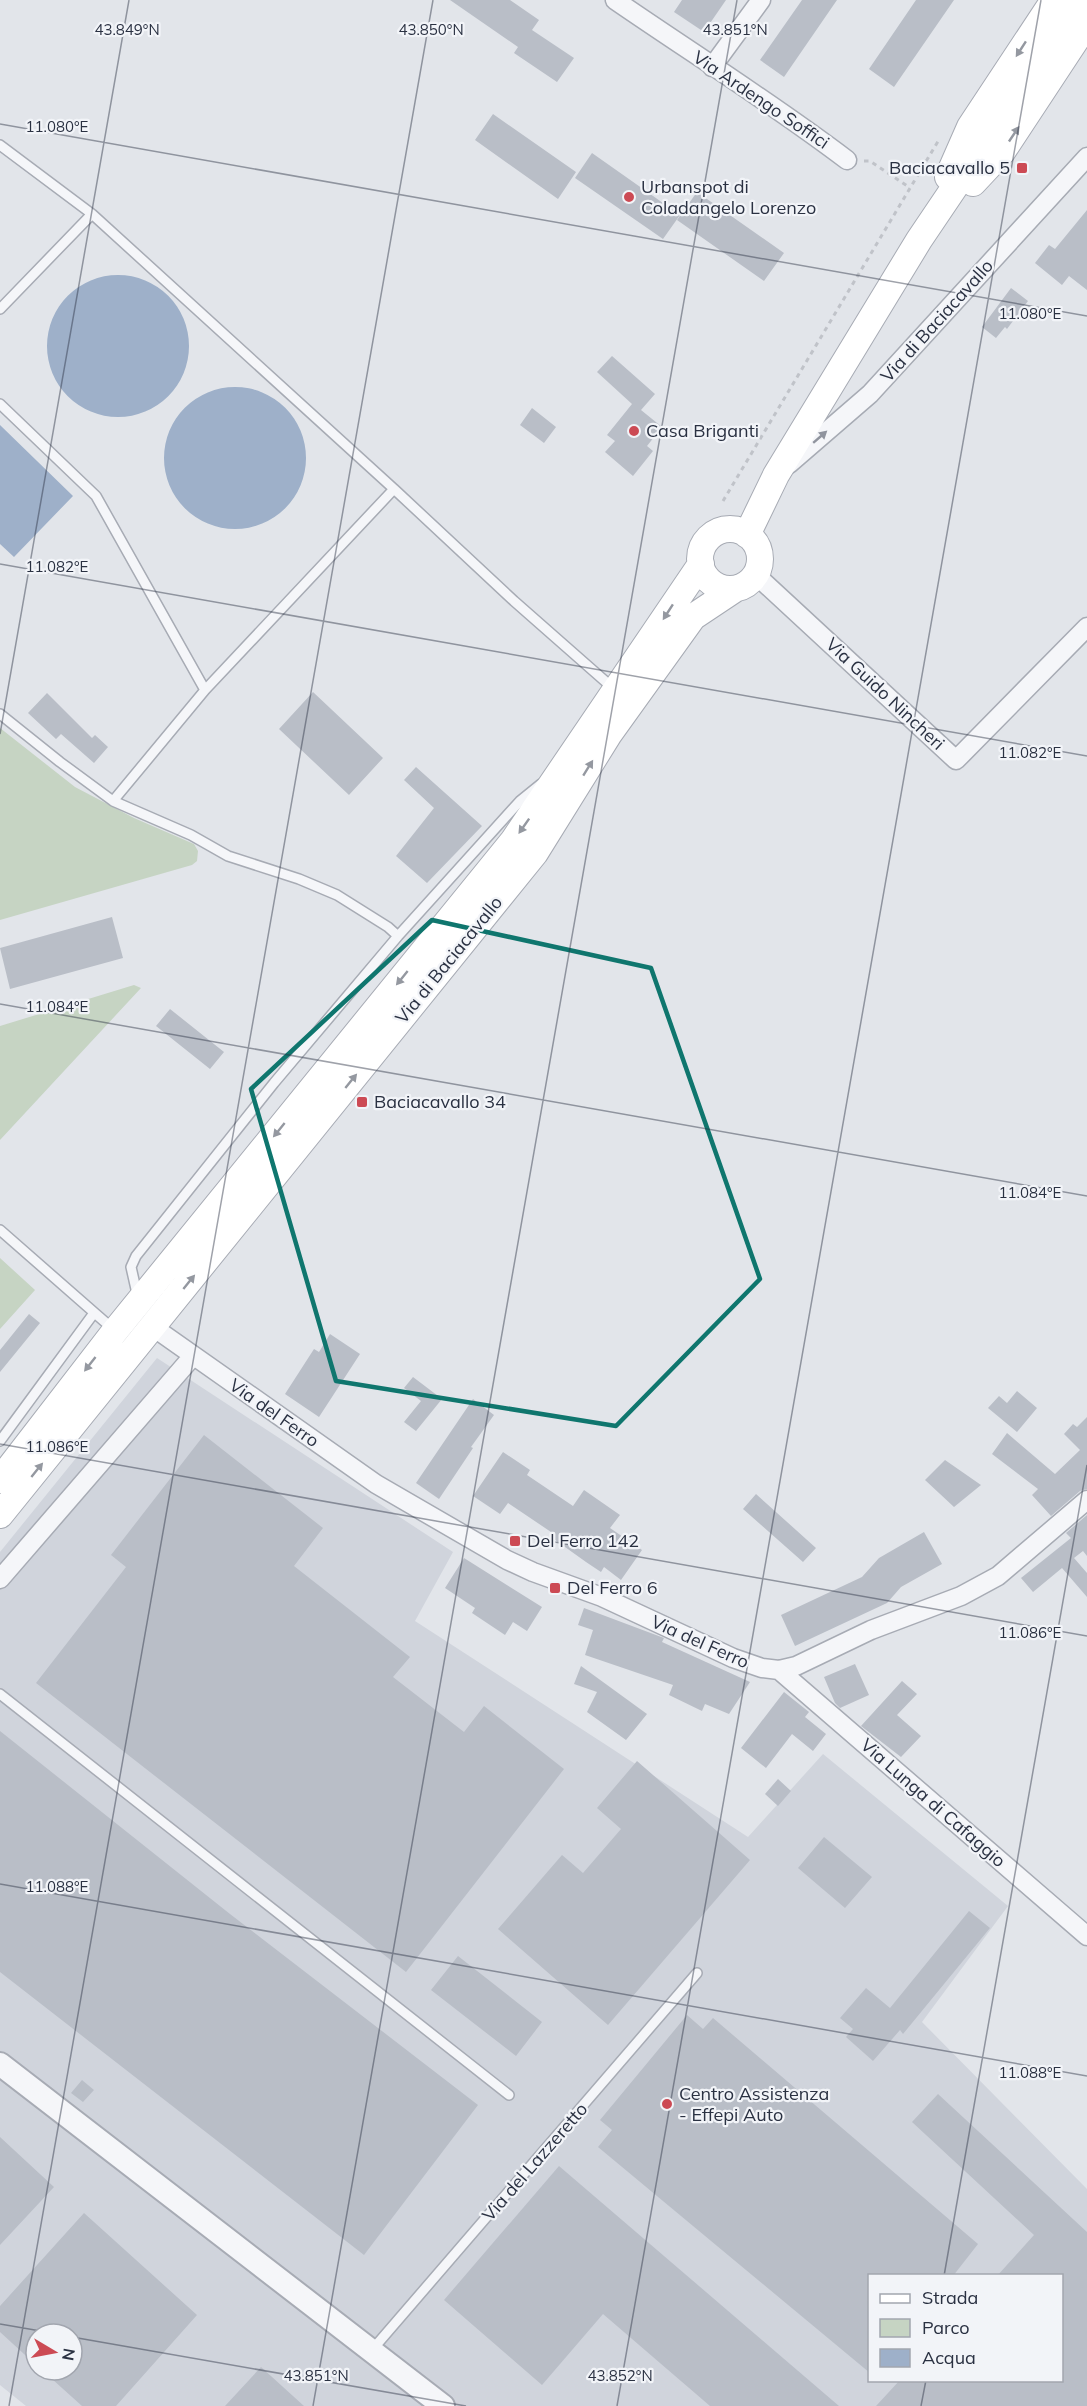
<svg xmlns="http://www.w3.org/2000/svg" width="1087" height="2406" font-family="Mulish,sans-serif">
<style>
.built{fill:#d0d4dc;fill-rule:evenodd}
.green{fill:#c6d4c3}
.water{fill:#9eb0c9}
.building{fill:#b9bec7}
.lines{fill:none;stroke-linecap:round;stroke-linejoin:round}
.service-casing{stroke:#a7abb4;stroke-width:12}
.minor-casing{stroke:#a7abb4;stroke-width:21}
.tertiary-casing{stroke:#a7abb4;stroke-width:26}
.secondary-casing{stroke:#a7abb4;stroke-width:28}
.path{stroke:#c0c3c9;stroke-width:3;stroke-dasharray:4.5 4.5;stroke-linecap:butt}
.service{stroke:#f5f6f9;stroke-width:9}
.minor{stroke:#f5f6f9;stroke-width:18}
.tertiary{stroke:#f5f6f9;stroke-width:22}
.secondary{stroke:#fff;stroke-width:26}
.oneway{fill:#9498a0}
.oneway2{fill:#90949e}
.marked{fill:none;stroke:#0f766e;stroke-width:4.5;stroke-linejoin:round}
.ticks{fill:none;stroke:#2a3142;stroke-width:1.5;stroke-opacity:0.45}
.poi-dot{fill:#cc4a54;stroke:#f2f4f8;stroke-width:2}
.labels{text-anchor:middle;stroke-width:4.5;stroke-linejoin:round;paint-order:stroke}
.street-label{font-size:18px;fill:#2a3142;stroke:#f2f4f8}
.poi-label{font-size:18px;fill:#2a3142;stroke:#f2f4f8;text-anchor:start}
.ticks-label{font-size:15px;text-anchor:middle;fill:#2a3142;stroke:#f2f4f8;stroke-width:4.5;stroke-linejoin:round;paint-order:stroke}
</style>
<rect width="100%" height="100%" fill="#e2e5ea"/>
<path class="built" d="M157,1358l296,194 -38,69 333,216 75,-83 185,152 -86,116 165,167v217h-1061l-26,-21v-833zM870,2276h192v104h-192zM36,2334h36v36h-36z"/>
<path class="green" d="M0,728l75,59 59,31 60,26 4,7 -1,10 -5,4 -192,55z
M134,985l7,3 -141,152v-114z
M0,1258l35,32 -35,39z"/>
<path class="water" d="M47 346a71 71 0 1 1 142 0a71 71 0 1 1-142 0Z
M164 458a71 71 0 1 1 142 0a71 71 0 1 1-142 0Z
M0,425l73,71 -59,61 -14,-13z"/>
<path class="building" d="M450,0h60l29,20 -7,10 42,28 -17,24 -43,-29 4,-6z
M682,0h44l-22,32 -30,-20z
M802,0h35l-53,77 -24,-17z
M916,0h38l-60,87 -25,-18z
M493,114l83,58 -18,27 -83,-59z
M592,153l88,62 -17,24 -88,-61z
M697,192l87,61 -20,28 -87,-61z
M1087,210v80l-18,-14 -7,9 -27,-22 14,-18 6,4z
M1011,288l17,13 -21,28 -2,-2 -9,11 -14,-11z
M612,356l43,38 -14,16 21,17 -15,19 6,5 -20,25 -28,-24 10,-11 -8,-6 25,-31 -35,-32z
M532,408l24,19 -12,16 -24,-18z
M313,692l70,66 -34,37 -70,-66z
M47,693l45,45 3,-3 13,12 -14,16 -33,-29 -5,5 -28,-26z
M416,767l66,59 -55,57 -31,-27 38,-48 -30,-28z
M112,917l11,41 -113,31 -10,-41z
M170,1009l54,43 -14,17 -54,-43z
M29,1314l11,9 -40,49v-22z
M330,1334l30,20 -41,63 -34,-23 29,-45 5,3z
M413,1377l29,22 -26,32 -12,-9 17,-21 -17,-13z
M1017,1391l20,17 -20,24 -29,-24 11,-12 8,7z
M473,1399l21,16 -23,32 2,1 -34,51 -23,-16z
M1087,1417v72l-7,2 -29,25 -19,-21 6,-6 -46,-35 15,-21 48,41 25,-24 -16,-16 9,-10 4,3z
M204,1435l119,93 -29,38 116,91 -17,20 71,55 20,-26 80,63 -158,203 -370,-289 90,-116 -15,-12z
M503,1452l27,18 -3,5 46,31 11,-16 36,25 -10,13 32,22 -21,30 -17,-13 -3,5 -15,-10 -35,-25 3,-3 -46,-31 -8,11 -27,-18z
M945,1460l36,25 -27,22 -29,-27z
M756,1494l60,54 -13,14 -60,-53z
M1087,1515v41l-4,-5 -9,7 13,15v24l-25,-29 -29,24 -12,-14 50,-40 -5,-5z
M924,1532l18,32 -41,23 -14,16 -92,43 -14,-31 81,-38 17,-19z
M464,1558l78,49 -15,24 -14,-9 -8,13 -33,-22 3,-5 -30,-20z
M584,1608l80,30 -2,4 88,40 -21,32 -24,-10 -3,7 -33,-16 4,-10 -88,-30 8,-25 -15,-5z
M855,1664l14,31 -29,13 -5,-5 -11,-26z
M581,1666l66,48 -21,26 -39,-28 10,-20 -23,-8z
M902,1681l15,13 -20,21 24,21 -20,21 -40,-31z
M784,1692l25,20 -4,5 21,17 -13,17 -21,-17 -26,34 -25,-20z
M0,1731l230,183 248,191 -114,150 -364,-283z
M637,1761l113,99 -142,165 -110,-96 64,-74 21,18 38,-44 -24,-21z
M778,1779l13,12 -13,15 -13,-12z
M824,1837l48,40 -27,31 -47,-40z
M969,1911l21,17 -87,106 -3,-4 -27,31 -27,-24 7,-8 -13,-11 26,-30 24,20z
M458,1956l84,66 -26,34 -85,-66z
M687,2015l16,14 10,-11 265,226 -25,32h-83v97l-272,-226 14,-17 -12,-10z
M82,2080l12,10 -11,12 -12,-9z
M938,2094l149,138v174h-211l24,-26h162v-104h-65l37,-41 -122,-113z
M0,2137l54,50 -54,58z
M559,2166l280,240h-129l-107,-92 -61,71 -98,-85z
M84,2213l113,102 -81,91h-34l-40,-36h30v-36h-36v31l-36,-33v-26z
M261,2367l43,39h-79z"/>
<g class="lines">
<defs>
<path id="service" d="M0,145l92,69 302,275 -189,201 -92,111
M0,309l92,-95
M0,404l96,92 109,194
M394,489l120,112 100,88
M0,714l60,48 53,39 78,34 37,21 71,23 38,16 51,32 10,9
M0,1230l113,99
M138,1298l-7,-31 5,-11 138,-173 124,-147 122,-135 21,-17
M0,1441l94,-128
M0,1694l509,401
M372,2350l325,-377"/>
<path id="minor" d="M615,0c77,53 157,103 232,160
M712,67l49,-67
M789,464l81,-70 217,-237
M756,575l200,185 131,-133
M153,1327l223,157 131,76 26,12 69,25 131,61 29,10 17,2 17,-4 75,-36 90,-34 37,-20 89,-76
M0,1579l193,-223
M779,1670l308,266"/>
<path id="tertiary" d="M0,2064l443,342"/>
<path id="secondary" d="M948,177l22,-50 84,-127
M973,183l29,-31 85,-129
M700 559a30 30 0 1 1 60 0a30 30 0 1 1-60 0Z
M747,535l29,-60 143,-235 162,-240
M0,1480l115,-149 398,-490 188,-277
M0,1515l535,-662 74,-119 84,-117 42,-28"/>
</defs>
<use href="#service" class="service-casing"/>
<use href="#minor" class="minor-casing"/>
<use href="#tertiary" class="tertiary-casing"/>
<use href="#secondary" class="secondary-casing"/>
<path class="path" d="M864,161h6l39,26
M723,501l217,-363"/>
<use href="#service" class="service"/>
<use href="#minor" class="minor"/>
<use href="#tertiary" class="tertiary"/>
<use href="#secondary" class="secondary"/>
</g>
<defs><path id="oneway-solid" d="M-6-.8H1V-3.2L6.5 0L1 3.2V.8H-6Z" transform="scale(1.5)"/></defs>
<g class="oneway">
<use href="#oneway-solid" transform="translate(1021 49) rotate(123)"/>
<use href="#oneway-solid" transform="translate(1014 134) rotate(-56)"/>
<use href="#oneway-solid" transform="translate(668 612) rotate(123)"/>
<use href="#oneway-solid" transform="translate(588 768) rotate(-58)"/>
<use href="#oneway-solid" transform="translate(524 826) rotate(125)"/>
<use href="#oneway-solid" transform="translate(402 978) rotate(129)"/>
<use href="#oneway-solid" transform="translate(351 1081) rotate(-51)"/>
<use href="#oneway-solid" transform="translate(279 1130) rotate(129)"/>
<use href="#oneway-solid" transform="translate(189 1282) rotate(-51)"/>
<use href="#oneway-solid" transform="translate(90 1364) rotate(128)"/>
<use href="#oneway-solid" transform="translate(37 1470) rotate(-51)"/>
</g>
<use class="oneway2" href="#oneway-solid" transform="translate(820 437) rotate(-41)"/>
<path class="marked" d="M432,920l219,48 109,311 -144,147 -280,-45 -85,-292z"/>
<path class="ticks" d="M0,124l1087,192M0,564l1087,192M0,734l129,-734M0,1004l1087,192M0,1444l1087,192M0,1884l1087,192M944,2276l143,-811M0,2324l58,10M72,2337l394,69M9,2406l424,-2406M313,2406l424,-2406M617,2406l424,-2406M921,2406l5,-26"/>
<g class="poi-dot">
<rect x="1016" y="162" width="12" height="12" rx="3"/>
<circle cx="629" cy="197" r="6"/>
<circle cx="634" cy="431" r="6"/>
<rect x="356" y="1096" width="12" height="12" rx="3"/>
<rect x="509" y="1535" width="12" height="12" rx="3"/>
<rect x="549" y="1582" width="12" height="12" rx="3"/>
<circle cx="667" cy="2104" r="6"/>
</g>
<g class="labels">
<g class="street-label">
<text transform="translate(761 100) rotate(34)" y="6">Via Ardengo Soffici</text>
<text transform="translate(937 321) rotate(-48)" y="6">Via di Baciacavallo</text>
<text transform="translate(885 694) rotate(43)" y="6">Via Guido Nincheri</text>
<text transform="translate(449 960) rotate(-51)" y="6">Via di Baciacavallo</text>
<text transform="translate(274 1413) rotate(35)" y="6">Via del Ferro</text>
<text transform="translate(700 1642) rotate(24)" y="6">Via del Ferro</text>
<text transform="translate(933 1803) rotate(41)" y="6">Via Lunga di Cafaggio</text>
<text transform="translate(535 2162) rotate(-49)" y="6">Via del Lazzeretto</text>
</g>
<g class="poi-label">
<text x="1010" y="174" text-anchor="end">Baciacavallo 5</text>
<text x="641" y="193">Urbanspot di<tspan x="641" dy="21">Coladangelo Lorenzo</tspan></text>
<text x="646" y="437">Casa Briganti</text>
<text x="374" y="1108">Baciacavallo 34</text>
<text x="527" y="1547">Del Ferro 142</text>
<text x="567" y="1594">Del Ferro 6</text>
<text x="679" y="2100">Centro Assistenza<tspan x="679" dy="21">- Effepi Auto</tspan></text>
</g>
</g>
<g class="ticks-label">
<text x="127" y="35">43.849°N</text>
<text x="431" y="35">43.850°N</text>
<text x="735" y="35">43.851°N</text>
<text x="57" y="132">11.080°E</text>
<text x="1030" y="319">11.080°E</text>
<text x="57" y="572">11.082°E</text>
<text x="1030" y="758">11.082°E</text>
<text x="57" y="1012">11.084°E</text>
<text x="1030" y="1198">11.084°E</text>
<text x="57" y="1452">11.086°E</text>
<text x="1030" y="1638">11.086°E</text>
<text x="57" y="1892">11.088°E</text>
<text x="1030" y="2078">11.088°E</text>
<text x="316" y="2381">43.851°N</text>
<text x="620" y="2381">43.852°N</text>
</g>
<rect x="868" y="2274" width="195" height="108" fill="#f2f4f8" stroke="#a2a6af" stroke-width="1.5"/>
<rect x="880" y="2294" width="30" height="9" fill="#ffffff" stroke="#a2a6af" stroke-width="1.5"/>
<text x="922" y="2304" font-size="18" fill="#2a3142">Strada</text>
<rect x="880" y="2319" width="30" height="18" fill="#c6d4c3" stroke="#a2a6af" stroke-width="1.5"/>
<text x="922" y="2334" font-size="18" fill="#2a3142">Parco</text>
<rect x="880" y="2349" width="30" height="18" fill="#9eb0c9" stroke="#a2a6af" stroke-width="1.5"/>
<text x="922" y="2364" font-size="18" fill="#2a3142">Acqua</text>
<g transform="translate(54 2352) rotate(100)"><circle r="28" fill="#f2f4f8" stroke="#a2a6af" stroke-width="1.5"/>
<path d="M0-4.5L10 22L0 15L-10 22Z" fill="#cc4a54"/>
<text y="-9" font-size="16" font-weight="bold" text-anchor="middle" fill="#2a3142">N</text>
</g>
</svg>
